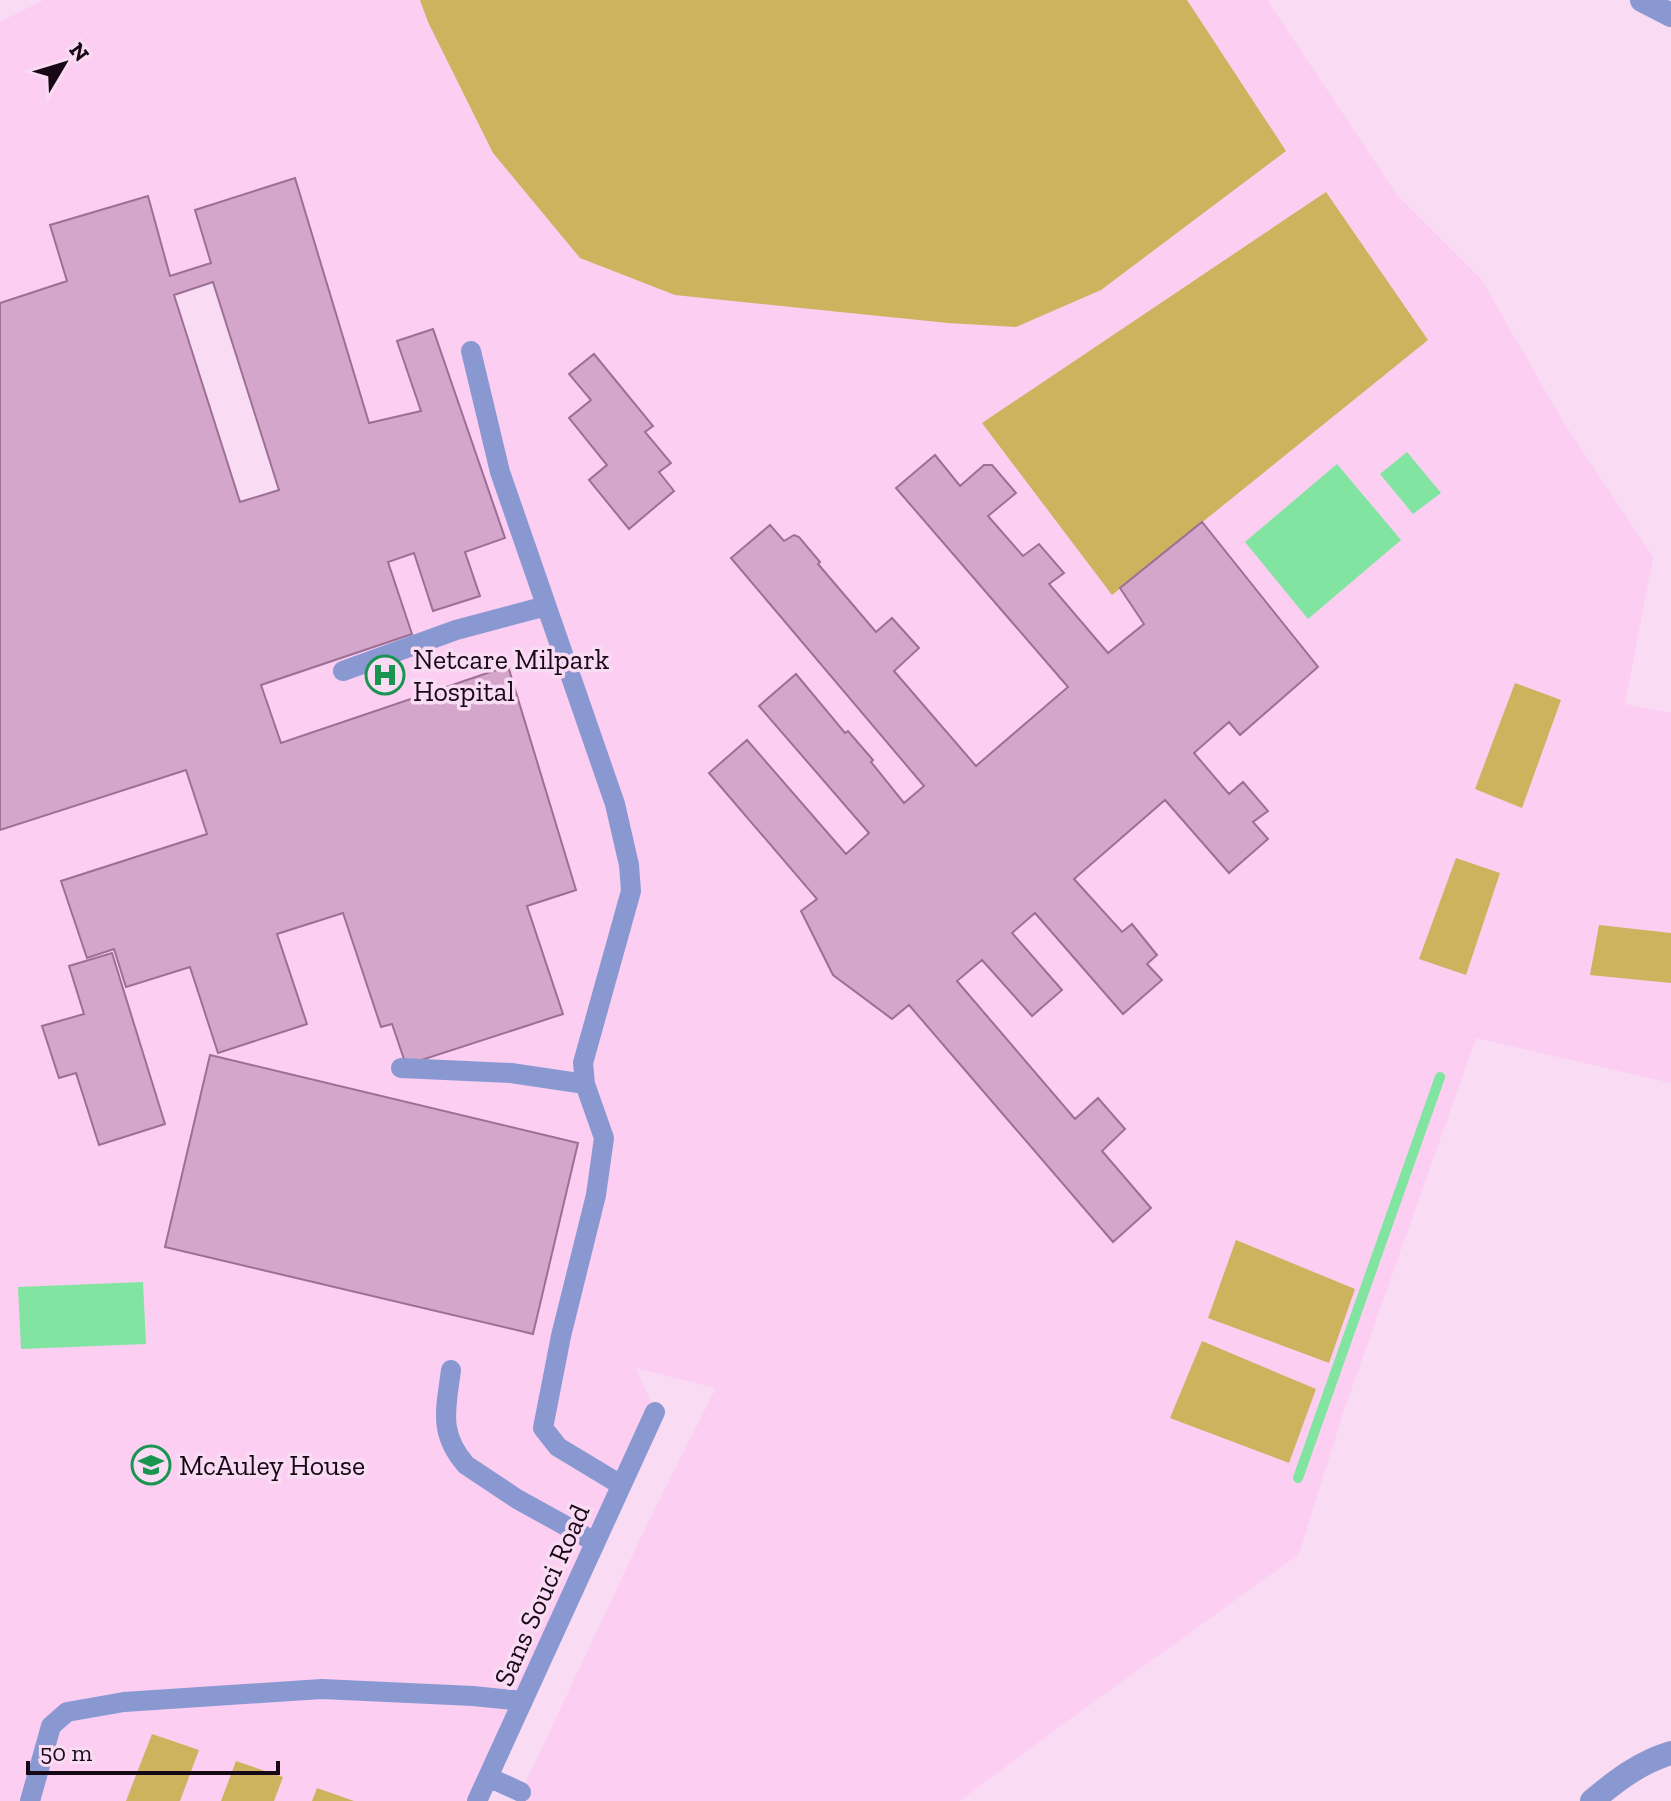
<svg xmlns="http://www.w3.org/2000/svg" width="1671" height="1801" font-family="'Zilla Slab',serif">
<style>
.built{fill:#fbcef2}
.green{fill:#cdb35d}
.water{fill:#82e4a1}
.lines{fill:none;stroke-linecap:round;stroke-linejoin:round}
.stream{stroke:#82e4a1;stroke-width:10}
.building{fill:#d5a6cc;stroke:#9c7094;stroke-width:2;fill-rule:evenodd}
.lane{stroke:#8998d1;stroke-width:20}
.street{stroke:#8998d1;stroke-width:24}
.labels{text-anchor:middle;stroke-width:7;stroke-linejoin:round;paint-order:stroke}
.poi-label{font-size:28px;fill:#180816;stroke:#f9dbf3;text-anchor:start}
.street-label{font-size:28px;fill:#180816;stroke:#f9dbf3}
</style>
<rect width="100%" height="100%" fill="#f9dbf3"/>
<path class="built" d="M44,0h1223l130,195 84,84 81,141 91,137 -28,147 46,9v370l-195,-45 -134,378 -43,138 -247,178 -93,69h-442l127,-270 72,-143 -80,-20 19,44 -182,389h-473v-971l186,-60 21,64 -146,47 26,76 27,-8 12,38 64,-20 28,86 89,-29 -30,-90 66,-21 38,113 11,-2 14,41 156,-51 -281,-271 -20,-58 150,-51 -23,-72 26,-9 20,58 31,-59 40,-14 -71,-209 -37,12 24,70 -52,12 -74,-245 -100,32 16,53 -41,13 -23,-80 -97,29 17,56 -67,22v-281z"/>
<path class="green" d="M420,0h767l99,151 -185,139 -85,37 -68,-4 -273,-28 -95,-37 -87,-105 -65,-131z
M1326,192l102,148 -316,255 -130,-172z
M1515,683l46,17 -39,108 -47,-19z
M1456,858l44,15 -34,102 -47,-16z
M1599,925l72,8v50l-81,-8z
M1236,1240l119,49 -26,74 -121,-45z
M1202,1341l114,48 -27,74 -119,-45z
M152,1734l47,16 -19,51h-54z
M236,1761l47,16 -9,24h-53z
M317,1788l37,13h-42z"/>
<path class="water" d="M1407,452l34,41 -28,21 -33,-40z
M1337,464l64,76 -93,79 -63,-77z
M143,1282l3,62 -125,5 -3,-62z"/>
<g class="lines">
<path class="stream" d="M1298,1478l142,-401"/>
</g>
<path class="building" d="M295,178l74,245 52,-12 -24,-70 36,-12 72,209 -40,14 15,44 -47,15 -19,-58 -26,9 24,72 -151,51 20,58 227,-77 68,224 -49,16 36,108 -157,51 -14,-41 -11,3 -38,-114 -66,21 30,90 -89,29 -28,-86 -64,20 -12,-38 -27,9 -26,-77 146,-47 -21,-64 -186,60v-527l67,-22 -17,-56 98,-29 22,80 41,-13 -16,-53zM213,282l66,208 -39,12 -66,-207z
M594,354l59,72 -8,6 26,31 -12,9 15,19 -45,38 -40,-49 18,-15 -38,-47 22,-18 -22,-26z
M935,455l25,31 24,-21h8l24,28 -28,23 35,40 16,-12 25,29 -15,11 59,69 36,-29 -24,-36 82,-66 116,145 -78,68 -11,-13 -35,31 35,41 14,-12 25,29 -15,11 15,17 -39,34 -64,-73 -91,79 48,53 10,-8 25,31 -10,9 15,16 -39,34 -88,-101 -23,20 50,57 -30,26 -50,-56 -25,21 118,138 23,-21 27,31 -23,22 49,57 -38,34 -204,-237 -17,14 -59,-44 -32,-64 16,-12 -108,-126 38,-33 99,114 23,-21 -110,-127 37,-32 49,59 3,-2 25,29 -2,2 33,41 20,-17 -193,-228 39,-33 14,16 10,-6 5,2 21,25 -2,2 58,68 16,-14 27,30 -25,23 82,95 92,-79 -172,-199z
M112,953l53,171 -66,21 -23,-72 -17,5 -17,-52 42,-12 -15,-48z
M210,1055l368,88 -45,191 -368,-87z"/>
<g class="lines">
<path class="lane" d="M471,351l29,121 115,332 14,61 2,26 -48,172 2,21 19,54 -8,57 -35,141 -18,92 15,19 63,38
M343,671l113,-41 90,-24
M401,1068l110,5 74,11
M451,1370c-5,39 -13,63 15,95l51,34 78,43
M488,1777l33,15
M30,1801l21,-75 16,-14 57,-10 198,-13 151,7 50,5
M477,1801l178,-389"/>
<path class="street" d="M1642,0l29,15
M1592,1801c25,-21 47,-38 79,-48"/>
</g>
<defs>
<symbol id="hospital-ring" viewBox="-11 -11 22 22"><circle r="9.5" fill="#f9dbf3" stroke="#199451" stroke-width="1.5"/><path d="M-5-5h3v3.5h4V-5h3V5h-3V1.5h-4V5h-3Z" fill="#199451"/></symbol>
<symbol id="school-ring" viewBox="-11 -11 22 22"><circle r="9.5" fill="#f9dbf3" stroke="#199451" stroke-width="1.5"/><path d="M0-5L7-2L0 1L-7-2ZM-4 1L0 2.5L4 1V4Q0 6-4 4Z" fill="#199451"/></symbol>
</defs>
<g fill-rule="evenodd">
<use href="#hospital-ring" x="363" y="653" width="44" height="44"/>
<use href="#school-ring" x="129" y="1443" width="44" height="44"/>
</g>
<g class="labels">
<g class="poi-label">
<text x="413" y="669">Netcare Milpark<tspan x="413" dy="32">Hospital</tspan></text>
<text x="179" y="1475">McAuley House</text>
</g>
<g class="street-label">
<text transform="translate(541 1595) rotate(-66)" y="10">Sans Souci Road</text>
</g>
</g>
<g transform="translate(64 64) rotate(52)" stroke="#f9dbf3" stroke-width="6" paint-order="stroke">
<path d="M0-6L14 30L0 20L-14 30Z" fill="#180816"/>
<text y="-12" font-size="22" font-weight="bold" text-anchor="middle" fill="#180816">N</text>
</g>
<path d="M28 1761v12h250v-12" fill="none" stroke="#180816" stroke-width="4"/>
<text x="40" y="1761" font-size="24" fill="#180816" stroke="#f9dbf3" stroke-width="6" paint-order="stroke">50 m</text>
</svg>
